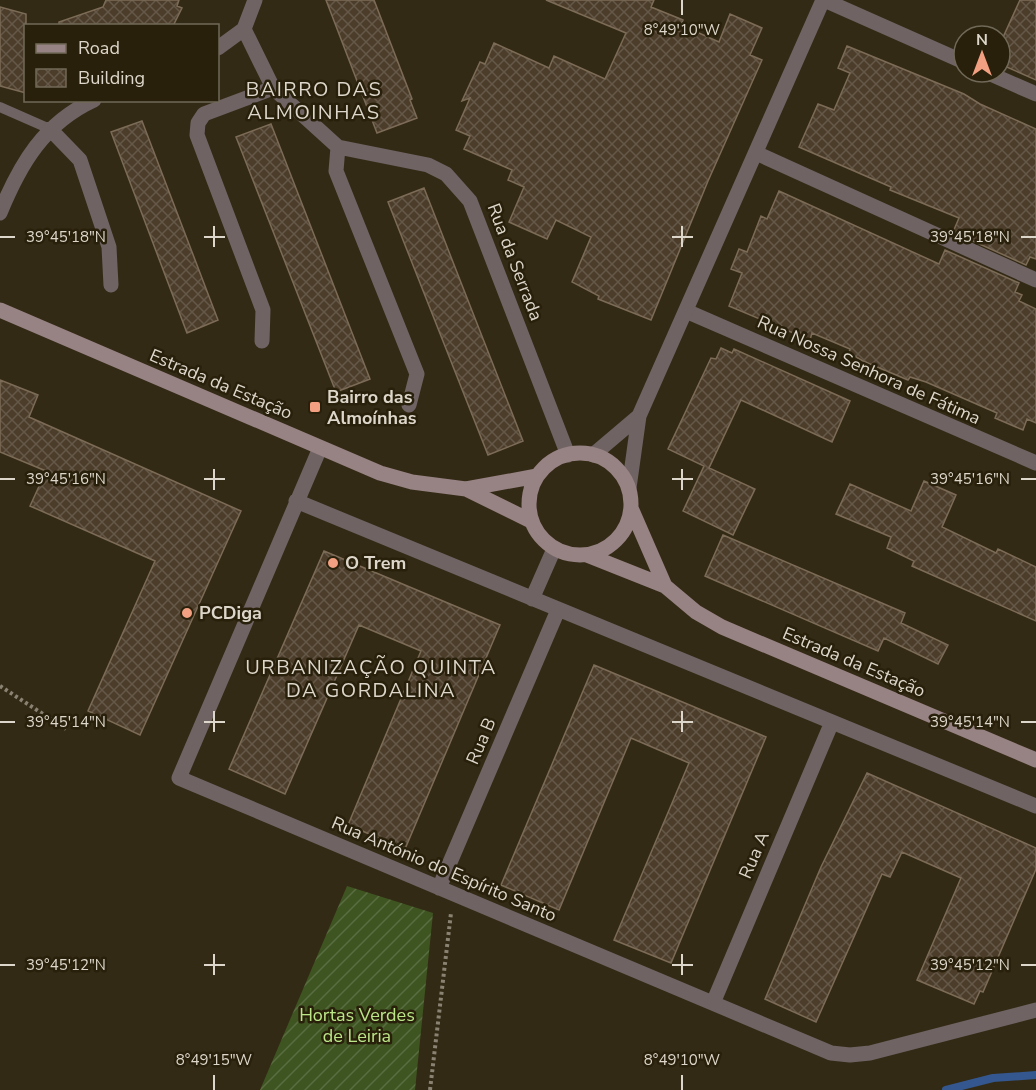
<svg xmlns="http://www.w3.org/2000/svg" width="1036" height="1090" font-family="'Nunito Sans',sans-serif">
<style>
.garden{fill:url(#garden-furrows)}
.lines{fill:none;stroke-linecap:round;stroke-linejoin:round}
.stream{stroke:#33578e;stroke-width:8}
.building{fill:url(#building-cross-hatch);stroke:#7c6c57;stroke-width:1.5}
.path{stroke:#8a8272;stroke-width:4;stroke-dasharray:3 3;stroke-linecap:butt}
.service{stroke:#706364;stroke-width:10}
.minor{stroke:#706364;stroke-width:15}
.tertiary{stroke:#706364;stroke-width:15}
.secondary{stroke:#978284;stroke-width:15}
.ticks{fill:none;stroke:#ddd7cb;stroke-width:2}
.poi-dot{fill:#f2a081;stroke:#29200b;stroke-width:2}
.labels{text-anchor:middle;stroke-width:5;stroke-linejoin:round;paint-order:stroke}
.street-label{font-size:18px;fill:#ddd7cb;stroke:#29200b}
.poi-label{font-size:18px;font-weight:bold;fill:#ddd7cb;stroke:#29200b;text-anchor:start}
.park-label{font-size:18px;fill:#bae688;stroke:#29200b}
.neighbourhood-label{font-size:20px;letter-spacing:1.5px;fill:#ddd7cb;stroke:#29200b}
.ticks-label{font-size:15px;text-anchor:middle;fill:#ddd7cb;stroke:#29200b;stroke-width:5;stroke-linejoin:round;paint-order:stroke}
</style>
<defs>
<pattern id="garden-furrows" width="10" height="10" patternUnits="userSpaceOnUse" patternTransform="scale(1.5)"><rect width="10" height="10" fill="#3e5521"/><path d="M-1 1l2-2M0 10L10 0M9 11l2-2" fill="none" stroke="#596d40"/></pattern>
<pattern id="building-cross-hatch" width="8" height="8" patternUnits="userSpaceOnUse" patternTransform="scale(1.5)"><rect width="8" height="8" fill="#4c3d2a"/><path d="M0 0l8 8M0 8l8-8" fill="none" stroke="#655848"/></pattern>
</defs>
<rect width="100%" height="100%" fill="#332a15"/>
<path class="garden" d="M347,886l86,27 -18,177h-155z"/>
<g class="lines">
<path class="stream" d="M946,1090l47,-12 43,-3"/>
</g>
<path class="building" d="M106,0h73l-2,6 5,2 -9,18h-114v-4l44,-15z
M326,0h48l38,99 -2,1 7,18 -40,15z
M546,0h108l-3,7 32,13 -2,5 38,17 11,-28 32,14 -12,27 12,5 -54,121 -57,139 -53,-21 1,-3 -27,-14 19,-45 -35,-17 -9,19 -38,-17 15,-35 -16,-7 4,-10 -48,-21 6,-13 -14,-6 14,-32 -8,3 18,-39 5,2 9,-21 55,25 5,-12 51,23 21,-46z
M1020,0h16v80l-36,-16v-20z
M0,7l26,7v79l-26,-7z
M847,46l117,48 16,10 56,25v130l-6,-2 -4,8 -73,-33 6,-14 -69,-28 1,-3 -92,-40 19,-43 16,6 16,-37 -12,-5z
M142,121l76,199 -31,13 -76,-201z
M271,124l99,255 -34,13 -100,-255z
M424,188l99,253 -35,14 -100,-253z
M779,191l160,73 6,-14 74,33 -4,9 7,3 -3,6 17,8v114l-9,-4 -4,11 -28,-12 2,-5 -71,-31 -16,-5 -2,3 -45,-19 -14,-8 1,-4 -38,-16 -2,7 -81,-34 13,-33 -11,-4 8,-20 8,3 14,-36 6,3z
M721,348l11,5 2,-4 116,52 -18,41 -91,-42 -32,68 46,21 -22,46 -50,-24 21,-45 -36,-17 43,-91 5,1z
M0,380l38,15 -9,22 212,94 -101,224 -52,-24 67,-150 -125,-55 16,-35 -46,-19z
M924,481l32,14 -14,32 54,26 2,-4 38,18v54l-124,-55 2,-5 -27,-13 4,-11 -55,-23 14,-30 61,27z
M723,535l182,78 -4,10 47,22 -10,19 -54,-26 -6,13 -173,-75z
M324,551l176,74 -95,224 -57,-24 73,-174 -62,-26 -74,169 -56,-25z
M594,665l172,72 -95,226 -57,-23 75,-177 -58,-25 -72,172 -58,-25z
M867,773l169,75v21l-53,123 -3,-1 -6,13 -57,-24 44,-102 -59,-26 -12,25 -8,-3 -66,148 -51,-23 56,-132z"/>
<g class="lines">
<path class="path" d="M0,686l66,43
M430,1090l21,-177"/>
<path class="service" d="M0,107l50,22"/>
<path class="minor" d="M824,0l140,62
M244,29l29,59 65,59 90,18 18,9 24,27 98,254
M218,48l26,-19 11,-29
M986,72l50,22
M50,129l30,31 29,87 2,38
M338,147l-2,24 81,203 -8,31
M756,153l280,127
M0,213c20,-49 44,-90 94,-113
M686,311l350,152
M262,341l1,-31 -66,-175 1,-12 6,-9 69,-26
M320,448l-141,330 652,275 19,2 20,-2 166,-43
M296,501l740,305
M532,599l22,-50
M439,888l119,-278
M713,1003l119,-281"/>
<path class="tertiary" d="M593,455l46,-39
M629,488l10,-72 184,-416"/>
<path class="secondary" d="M0,310l380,163 32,9 54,7 71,-13
M529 504a51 51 0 1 1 102 0a51 51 0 1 1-102 0Z
M466,489l65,32
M631,508l34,78 31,26 26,15 314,133
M587,555l78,31"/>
</g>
<path class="ticks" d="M682,0v15M214,226v21M682,226v21M0,237h15M204,237h21M672,237h21M1021,237h15M214,469v21M682,469v21M0,479h15M204,479h21M672,479h21M1021,479h15M214,711v21M682,711v21M0,722h15M204,722h21M672,722h21M1021,722h15M214,954v21M682,954v21M0,965h15M204,965h21M672,965h21M1021,965h15M214,1075v15M682,1075v15"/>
<g class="poi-dot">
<rect x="309" y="401" width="12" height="12" rx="3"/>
<circle cx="333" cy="563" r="6"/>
<circle cx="187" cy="613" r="6"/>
</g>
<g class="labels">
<g class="street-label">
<text transform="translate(515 262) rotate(69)" y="6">Rua da Serrada</text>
<text transform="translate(869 370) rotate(24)" y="6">Rua Nossa Senhora de Fátima</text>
<text transform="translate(221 384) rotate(23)" y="6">Estrada da Estação</text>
<text transform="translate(854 662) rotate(23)" y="6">Estrada da Estação</text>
<text transform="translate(481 741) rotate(-67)" y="6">Rua B</text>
<text transform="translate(754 855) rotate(-67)" y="6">Rua A</text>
<text transform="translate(444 869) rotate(23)" y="6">Rua António do Espírito Santo</text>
</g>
<g class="poi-label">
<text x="327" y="403">Bairro das<tspan x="327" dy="21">Almoínhas</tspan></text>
<text x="345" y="569">O Trem</text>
<text x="199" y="619">PCDiga</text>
</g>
<g class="park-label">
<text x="357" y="1021">Hortas Verdes<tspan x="357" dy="21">de Leiria</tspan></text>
</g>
<g class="neighbourhood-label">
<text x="314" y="96">BAIRRO DAS<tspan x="314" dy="23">ALMOINHAS</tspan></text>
<text x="371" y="674">URBANIZAÇÃO QUINTA<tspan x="371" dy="23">DA GORDALINA</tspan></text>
</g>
</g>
<g class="ticks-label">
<text x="682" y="35">8°49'10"W</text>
<text x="66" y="242">39°45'18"N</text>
<text x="970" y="242">39°45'18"N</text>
<text x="66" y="484">39°45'16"N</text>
<text x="970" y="484">39°45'16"N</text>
<text x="66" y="727">39°45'14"N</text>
<text x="970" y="727">39°45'14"N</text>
<text x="66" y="970">39°45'12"N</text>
<text x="970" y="970">39°45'12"N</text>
<text x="214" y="1065">8°49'15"W</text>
<text x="682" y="1065">8°49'10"W</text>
</g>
<rect x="24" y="24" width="195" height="78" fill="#29200b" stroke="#716958" stroke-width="1.5"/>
<rect x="36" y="44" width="30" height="9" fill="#978284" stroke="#716958" stroke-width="1.5"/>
<text x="78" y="54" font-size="18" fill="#ddd7cb">Road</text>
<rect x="36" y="69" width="30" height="18" fill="url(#building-cross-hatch)" stroke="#716958" stroke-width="1.5"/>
<text x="78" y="84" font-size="18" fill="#ddd7cb">Building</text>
<g transform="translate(982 54)"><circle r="28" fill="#29200b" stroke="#716958" stroke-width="1.5"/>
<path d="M0-4.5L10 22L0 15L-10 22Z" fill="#f2a081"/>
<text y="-9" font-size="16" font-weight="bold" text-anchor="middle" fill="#ddd7cb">N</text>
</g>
</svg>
